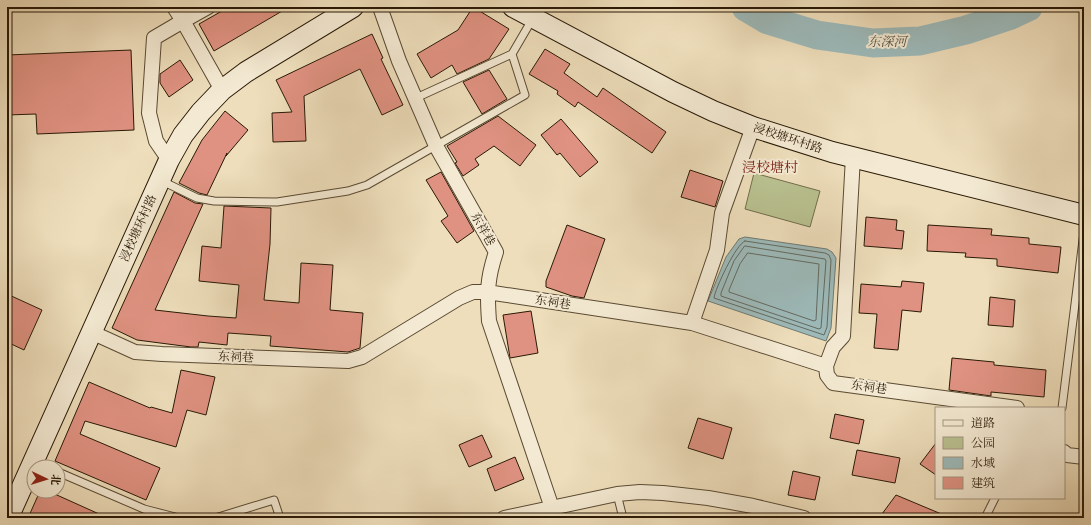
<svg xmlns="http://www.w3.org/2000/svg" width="1091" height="525" font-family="'Libre Caslon Text','Noto Serif SC',serif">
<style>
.green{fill:#b9c190;stroke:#716d4b}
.water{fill:#9dbaba;stroke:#6f7a72}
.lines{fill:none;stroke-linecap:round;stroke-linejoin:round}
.shore{stroke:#636a60;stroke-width:1}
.river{stroke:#9dbaba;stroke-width:29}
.building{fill:#e09282;stroke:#291906}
.lane-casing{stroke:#5a4a33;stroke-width:9}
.street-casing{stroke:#5a4a33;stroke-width:16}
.secondary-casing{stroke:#291906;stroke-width:22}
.lane{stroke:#f4ead3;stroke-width:7}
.street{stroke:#f4ead3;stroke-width:14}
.secondary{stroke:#f4ead3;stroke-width:20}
.labels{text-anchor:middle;stroke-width:4;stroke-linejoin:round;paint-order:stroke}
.street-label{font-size:12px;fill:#291906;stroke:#f4ead3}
.water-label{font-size:13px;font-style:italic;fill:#525145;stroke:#f4ead3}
.quarter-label{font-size:14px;fill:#7a1f14;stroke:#f4ead3}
</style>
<rect width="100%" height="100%" fill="#eedebb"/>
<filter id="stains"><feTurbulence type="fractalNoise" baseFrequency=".005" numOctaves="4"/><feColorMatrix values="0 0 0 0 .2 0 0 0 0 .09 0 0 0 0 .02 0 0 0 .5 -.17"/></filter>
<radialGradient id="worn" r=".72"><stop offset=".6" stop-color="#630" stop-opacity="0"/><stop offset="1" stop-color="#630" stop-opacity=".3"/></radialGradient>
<path class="green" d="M754,173l66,18 -10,36 -65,-18z"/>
<path class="water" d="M745,237l82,12 5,3 4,6 -5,70 -5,13 -118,-40 18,-44 13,-18z"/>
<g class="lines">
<path class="shore" d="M745,241l80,12 4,2 2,5 -4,67 -3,8 -110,-37c1,-9 22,-54 31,-57z
M745,246l80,13 1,2 -5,67 -2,1 -98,-33v-3l13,-32z
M748,253l71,11 -3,56 -2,1 -85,-29v-2l11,-26z"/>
<path class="river" d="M746,7l22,13 49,15 56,8 47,-2 46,-11 45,-15 17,-8"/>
</g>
<path class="building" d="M229,7h60l-75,44 -15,-27z
M473,7l36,22 -20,30 -32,15 -5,-9 -21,13 -14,-24 41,-24z
M372,34l11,24 -2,1 22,46 -21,10 -22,-46 -56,27 2,45 -33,1 -1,-29 20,-1 -16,-32z
M545,49l25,15 -6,9 33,24 6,-9 63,44 -14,21 -74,-51 -3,5 -18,-13 1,-3 -29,-17z
M131,50l3,80 -97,4 -1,-20 -29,1v-60z
M180,60l13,20 -24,17 -9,-14v-9z
M489,70l18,29 -25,15 -19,-32z
M225,111l23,19 -22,26 1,-3 -20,42 -8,-2 -20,-10 23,-43z
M498,116l38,29 -16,21 -26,-20 -19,13 4,6 -16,11 -8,-13 2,-1 -10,-16z
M561,119l37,43 -18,15 -20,-24 -3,2 -16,-20z
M690,170l33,11 -8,26 -34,-10z
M441,172l33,59 -17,12 -16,-22 7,-5 -22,-36z
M174,192l21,11 8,1 -48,106 53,6 28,2 3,-33 -40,-4 3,-35 19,2 3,-42 47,2 -1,36 -6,56 35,3 2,-40 32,2 -3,45 33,3 -3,35 -12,4 -78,-6 1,-10 -43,-3 -1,12 -28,-3 -1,5h-7l-54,-7 -25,-12z
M866,217l31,3 -1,10 8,1 -2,18 -38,-3z
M567,225l38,14 -21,59 -12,-2 -26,-9v-6z
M928,225l64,4 -1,6 38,3v6l32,3 -3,26 -61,-7v-7l-32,-2 1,-4 -39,-2z
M902,281l22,2 -3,29 -19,-2 -4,40 -24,-2 3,-34 -18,-1 2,-29 40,3z
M7,294l35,16 -18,40 -17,-8z
M990,297l25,3 -2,27 -25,-2z
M531,311l7,42 -28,5 -7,-43z
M952,358l42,4v3l52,5 -2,27 -53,-5v4l-42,-6z
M181,370l34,7 -9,38 -19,-5 -11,37 -91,-26 -5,13 80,34 -14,32 -91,-39 34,-79 61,26 1,-1 21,6z
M835,414l29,6 -5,24 -29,-6z
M698,418l34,10 -9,31 -35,-11z
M482,435l10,22 -23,10 -10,-22z
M936,443v32l-16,-11z
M857,450l43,8 -5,25 -43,-8z
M515,457l9,22 -29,12 -8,-22z
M793,471l27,6 -5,23 -27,-5z
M40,491h8l60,27h-80z
M896,495l55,23h-72z"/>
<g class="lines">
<defs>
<path id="lane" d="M416,98l96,-44 21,-36
M162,181l35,17 17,3 63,1 71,-11 19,-6 158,-90 -13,-41
M1062,408l22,-176
M58,472l86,37 35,9
M617,494l6,24
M215,518l59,-18 6,18
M985,518l10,-20"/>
<path id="street" d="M208,7l-25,14 39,69
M380,7l19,54 37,85 60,106c-9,27 -9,41 -7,69l63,187
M169,160l-13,-19 -7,-28 5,-75 29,-17 -9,-14
M692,323l25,-73 5,-37 31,-86
M91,332l44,20 27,2 186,7 14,-4 97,-59 14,-6h14l205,31 134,43 1,9 6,8 184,25
M826,366l7,-19 10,-11 10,-179
M1064,452l3,3 17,2
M504,518l113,-24 23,-2 23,1 45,5 45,8 51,12"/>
<path id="secondary" d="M513,7l160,85 40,19 40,16 79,25 252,63
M8,518l161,-358 14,-25 18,-23 21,-22 24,-18 107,-65"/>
</defs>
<use href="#lane" class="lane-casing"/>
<use href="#street" class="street-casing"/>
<use href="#secondary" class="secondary-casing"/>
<use href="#lane" class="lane"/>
<use href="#street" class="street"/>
<use href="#secondary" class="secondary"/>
</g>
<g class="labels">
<g class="street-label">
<text transform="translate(788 138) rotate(18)" y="4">浸校塘环村路</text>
<text transform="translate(138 228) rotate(-66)" y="4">浸校塘环村路</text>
<text transform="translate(483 229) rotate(61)" y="4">东祥巷</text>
<text transform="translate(553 302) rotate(9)" y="4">东祠巷</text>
<text transform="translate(236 357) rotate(2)" y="4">东祠巷</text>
<text transform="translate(869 387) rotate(8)" y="4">东祠巷</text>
</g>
<g class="water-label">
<text x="887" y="46">东深河</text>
</g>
<g class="quarter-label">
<text x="770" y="172">浸校塘村</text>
</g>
</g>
<rect width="1091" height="525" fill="none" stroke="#eedebb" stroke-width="24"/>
<rect x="8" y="8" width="1075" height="509" fill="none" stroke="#291906" stroke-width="2"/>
<rect x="12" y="12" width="1067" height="501" fill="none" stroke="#291906"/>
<rect x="935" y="407" width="130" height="92" fill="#f4ead3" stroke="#a39681"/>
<rect x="943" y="420" width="20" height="6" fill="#f4ead3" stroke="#a39681"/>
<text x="971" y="427" font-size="12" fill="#291906">道路</text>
<rect x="943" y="437" width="20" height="12" fill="#b9c190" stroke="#a39681"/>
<text x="971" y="447" font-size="12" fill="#291906">公园</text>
<rect x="943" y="457" width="20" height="12" fill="#9dbaba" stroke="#a39681"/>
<text x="971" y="467" font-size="12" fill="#291906">水域</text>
<rect x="943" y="477" width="20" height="12" fill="#e09282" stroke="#a39681"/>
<text x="971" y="487" font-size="12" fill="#291906">建筑</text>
<g transform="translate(46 479) rotate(94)"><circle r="19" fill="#f4ead3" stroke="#a39681"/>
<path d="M0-3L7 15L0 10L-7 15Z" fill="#8f2418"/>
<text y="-6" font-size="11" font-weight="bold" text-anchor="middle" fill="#291906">北</text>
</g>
<rect width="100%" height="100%" filter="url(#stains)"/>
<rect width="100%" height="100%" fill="url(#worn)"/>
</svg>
